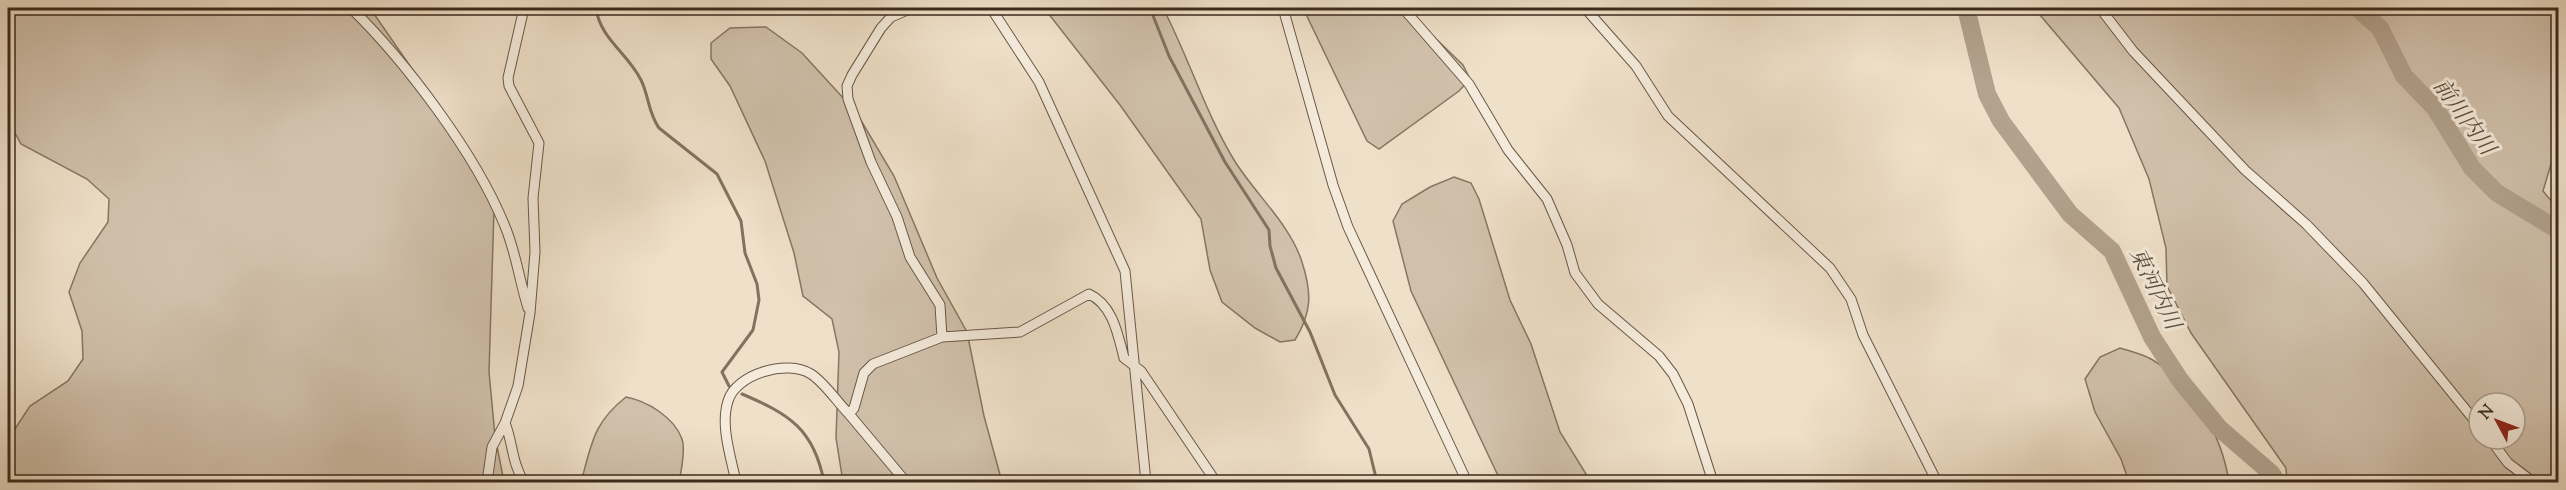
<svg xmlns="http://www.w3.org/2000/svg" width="2566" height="490" font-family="'Sorts Mill Goudy','Noto Serif JP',serif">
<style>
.green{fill:#d1c1ac;stroke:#867664;stroke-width:1.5;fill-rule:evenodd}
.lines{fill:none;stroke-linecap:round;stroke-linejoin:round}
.stream{stroke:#837260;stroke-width:3}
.river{stroke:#b2a28e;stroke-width:18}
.minor-casing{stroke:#695847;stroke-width:11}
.minor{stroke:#f5ebdc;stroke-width:9}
.labels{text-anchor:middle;stroke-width:6;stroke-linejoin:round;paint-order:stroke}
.water-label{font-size:22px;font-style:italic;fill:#5f4e3e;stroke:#f5ebdc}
</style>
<rect width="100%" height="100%" fill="#efe0c9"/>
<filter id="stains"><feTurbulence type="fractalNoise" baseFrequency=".00333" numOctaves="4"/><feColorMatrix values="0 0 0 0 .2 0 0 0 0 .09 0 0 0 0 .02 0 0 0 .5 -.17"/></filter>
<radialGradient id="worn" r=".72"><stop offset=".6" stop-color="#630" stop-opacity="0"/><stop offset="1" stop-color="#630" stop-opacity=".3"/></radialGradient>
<path class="green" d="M12,8h358l71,103 53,98 -5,163 6,64 9,46h-496l1,-44 21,-32 38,-25 15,-22 -1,-28 -13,-39 11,-29 28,-41 1,-23 -22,-20 -66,-35 -13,-24v-106z
M1044,8h119c26,50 42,104 71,152 21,34 56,64 68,102 10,31 10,50 -7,78l-15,2 -25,-14 -33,-26 -12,-32 -9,-51 -81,-114z
M1303,8h101l59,57 7,14 -11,12 -80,58 -12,-8z
M2034,8h524v146l-7,10 -8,27 15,18v273h-271l-1,-14 -95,-135 -24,-47 -1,-38 -17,-69 -30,-71zM2479,403h36v36h-36z
M766,27l36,26 54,59 38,64 43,102 30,54 17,84 18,66h-159l-7,-44 3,-86 -7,-33 -29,-23 -9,-43 -29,-92 -35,-75 -19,-27v-16l19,-15z
M1454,177l17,6 8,16 31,101 21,44 29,88 31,50h-90l-90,-191 -18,-70 9,-17 28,-17z
M2120,348c10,3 22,6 31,11 42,24 71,77 78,123h-100l-8,-23 -26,-47 -10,-33 15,-22z
M626,397c21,4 48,20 56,42 4,11 -1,32 -3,43h-98c11,-39 12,-59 45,-85z"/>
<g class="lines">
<path class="stream" d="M596,8c4,31 32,45 45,72 8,16 7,33 18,48l58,46 24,47 4,32 12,31 2,16 -6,30 -31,42 7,14
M1150,8l19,48 56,106 44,68 1,16 6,22 34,64 25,63 34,54 8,33
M742,394c47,20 72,35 82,88"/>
<path class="river" d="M1966,8l21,86 14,27 69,93 42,37 40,86 28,43 39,48 52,45 6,9
M2357,8l23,20 24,48 31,32 37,60 25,25 61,37"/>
<defs>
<path id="minor" d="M351,8c55,54 124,145 153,216 12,27 15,56 24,84
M912,8l-21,9 -10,11 -29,47 -5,11 1,13 23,63 26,55 13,40 30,48 2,32
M991,8l48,74 86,189 21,211
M1283,8l50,177 15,42 119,255
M1403,8l66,76 39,66 39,49 20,46 8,28 23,31 61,52 14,18 15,30 25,78
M1585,8l51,58 32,50 162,152 21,31 12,36 74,147
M2100,8l33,43 112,119 61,54 57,59 116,143
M849,414l57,68
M505,423c8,20 7,41 19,59
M2490,439l18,24 25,19
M487,482l5,-35 13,-24 13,-37 12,-73 5,-61 -2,-54 6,-55 -30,-57 -1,-8 16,-70
M736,482c-5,-25 -16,-56 -8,-81 8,-27 59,-42 83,-27 14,9 26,28 38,40l5,-6 10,-35 9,-9 69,-27 78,-5 69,-38c24,11 29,41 35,64l17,13 75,111"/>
</defs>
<use href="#minor" class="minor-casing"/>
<use href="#minor" class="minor"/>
</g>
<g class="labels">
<g class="water-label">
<text transform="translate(2465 116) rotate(54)" y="8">前川内川</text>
<text transform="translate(2156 288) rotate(64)" y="8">東河内川</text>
</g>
</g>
<rect width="2566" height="490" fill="none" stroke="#efe0c9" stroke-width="30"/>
<rect x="9" y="9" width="2548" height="472" fill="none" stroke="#3c2a1c" stroke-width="3"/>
<rect x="15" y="15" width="2536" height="460" fill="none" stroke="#3c2a1c" stroke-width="1.5"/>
<g transform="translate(2497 421) rotate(311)"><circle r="28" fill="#f5ebdc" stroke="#ab9e8f" stroke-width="1.5"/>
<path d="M0-4.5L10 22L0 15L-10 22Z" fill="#8f2418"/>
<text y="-9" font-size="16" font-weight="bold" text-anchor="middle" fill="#3c2a1c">N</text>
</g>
<rect width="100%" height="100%" filter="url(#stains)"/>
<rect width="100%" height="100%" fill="url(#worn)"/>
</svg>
